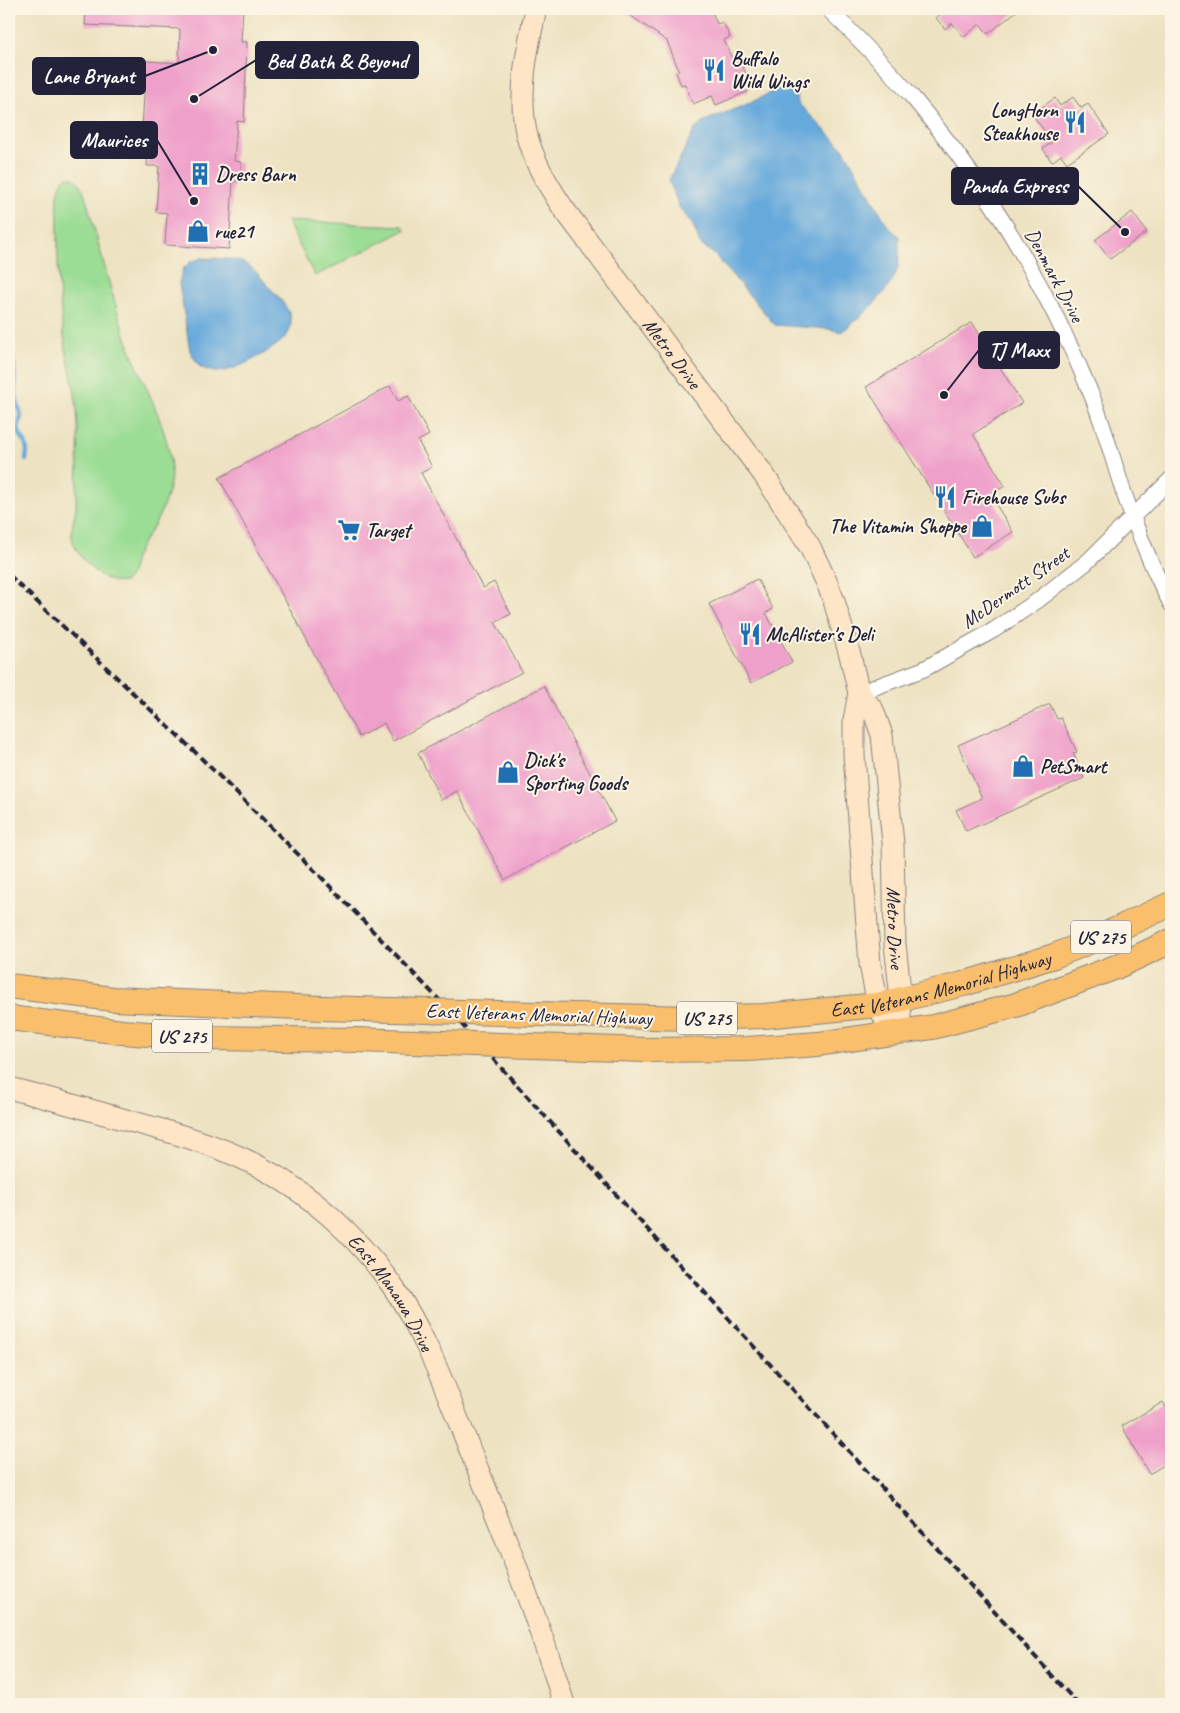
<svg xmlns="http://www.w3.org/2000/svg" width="1180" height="1713" font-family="Caveat,sans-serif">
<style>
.green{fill:#9bdd94;stroke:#5e8068}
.water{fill:#66a9db;stroke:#44668b}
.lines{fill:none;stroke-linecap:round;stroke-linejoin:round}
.stream{stroke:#66a9db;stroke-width:4.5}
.building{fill:#efa0ca}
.street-casing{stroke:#88827e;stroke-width:17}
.secondary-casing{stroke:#88827e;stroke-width:23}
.primary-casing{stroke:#88827e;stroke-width:26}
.street{stroke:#fff;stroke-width:15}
.secondary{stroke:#fde5c5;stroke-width:21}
.primary{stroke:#f9bf6d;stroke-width:24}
.rail{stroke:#22223b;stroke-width:4;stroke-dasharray:8 4;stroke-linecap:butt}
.primary-bridge-casing{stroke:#88827e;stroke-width:26;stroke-linecap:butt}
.primary-bridge{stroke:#f9bf6d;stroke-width:24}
.labels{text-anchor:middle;stroke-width:4;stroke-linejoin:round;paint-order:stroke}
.shield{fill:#fcf5e5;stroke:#63616e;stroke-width:1}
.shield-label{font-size:19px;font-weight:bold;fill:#22223b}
.poi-label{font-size:20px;font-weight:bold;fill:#22223b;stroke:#fcf5e5;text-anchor:start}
.street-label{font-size:20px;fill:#22223b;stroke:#fcf5e5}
.leader{fill:none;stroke:#22223b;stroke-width:2}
.callout-dot{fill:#22223b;stroke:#fcf5e5;stroke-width:2}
.callout{fill:#22223b;stroke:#22223b;stroke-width:2}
.callout-label{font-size:21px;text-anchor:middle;font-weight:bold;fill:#fff}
</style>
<rect width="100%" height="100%" fill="#fcf5e5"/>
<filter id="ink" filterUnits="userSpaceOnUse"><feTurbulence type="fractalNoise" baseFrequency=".02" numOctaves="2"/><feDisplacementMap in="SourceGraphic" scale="10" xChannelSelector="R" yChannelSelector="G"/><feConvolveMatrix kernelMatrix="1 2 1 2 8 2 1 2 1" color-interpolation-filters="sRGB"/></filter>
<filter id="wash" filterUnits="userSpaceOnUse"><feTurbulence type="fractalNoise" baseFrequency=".0096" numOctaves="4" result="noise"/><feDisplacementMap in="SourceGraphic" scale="20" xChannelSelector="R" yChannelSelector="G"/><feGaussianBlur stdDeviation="1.12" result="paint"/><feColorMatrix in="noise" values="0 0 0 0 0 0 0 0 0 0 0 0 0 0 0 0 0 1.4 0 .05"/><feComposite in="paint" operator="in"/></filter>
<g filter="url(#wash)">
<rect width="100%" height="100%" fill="#ede2c1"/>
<path class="green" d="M66,177c11,-1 14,7 18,15 15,52 28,107 46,157 14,37 47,94 40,134 -3,15 -9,31 -17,44 -6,9 -13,19 -17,29 -6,17 -4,34 -29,23 -13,-5 -30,-24 -34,-37 -4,-12 3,-26 3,-38 2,-34 4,-69 0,-103 -2,-17 -7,-34 -10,-51 -7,-42 -9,-85 -8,-128 0,-15 -3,-34 8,-45z
M287,221l115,5 3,4 -90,46z"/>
<path class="water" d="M785,85c9,3 12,10 13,18l45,45 46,80 10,8c-1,10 1,22 -1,31 -5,23 -39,52 -57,65l-12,-3 -54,-4 -60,-70 -15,-11 -7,-19 -14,-18 -10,-27 26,-51 12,-9 43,-17z
M202,258c14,1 30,-1 42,5 11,5 17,15 24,23 11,12 29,28 21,46 -7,15 -55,40 -72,40 -6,0 -12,-3 -18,-6l-9,-15 -11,-68 4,-14 7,-7z"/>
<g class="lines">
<path class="stream" d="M9,44l2,-15 -1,-20
M9,345l5,20 2,32 5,19 -3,13 3,7 4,6 2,8 -1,10"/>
</g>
<g id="blocks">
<path class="building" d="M86,9h157l-2,33h6l-3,80 -7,-1 -3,40 7,1 -1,20 -7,-1 -4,68 -64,-4 2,-32 -11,-1 3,-46h-12l1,-19h-7l4,-70 -31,-1 1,-17 64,4 1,-34 -95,-4z
M621,9h90l6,15 6,-2 7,15 -6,3 10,23 6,-2 9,18 -5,3 5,9 -33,14 -4,-9 -19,8 -8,-20 -4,1 -5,-13 3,-1 -12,-30z
M947,9h72l-31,25 -8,-10 -16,13 -12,-14 -7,6 -9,-11z
M1073,97l8,11 7,-4 21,30 -42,29 -6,-8 -9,7 -9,-13 9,-7 -20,-28 23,-16 5,8z
M1132,212l15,20 -37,27 -15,-19z
M972,322l50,81 -49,31 32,52 -15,9 23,37 -40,25 -107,-170z
M390,386l8,15 10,-5 21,39 -11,6 14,26 -11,6 62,115 11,-6 17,32 -16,8 27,50 -129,69 -9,-18 -25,14 -140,-259z
M757,579l16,30 -7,4 26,49 -41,21 -42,-79z
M544,686l71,135 -110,59 -48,-89 -16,9 -23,-47z
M1050,704l7,15 4,-1 16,34 -4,1 11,25 -118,53 -10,-21 26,-12 -24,-53z
M1163,1402l8,14v45l-22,13 -27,-48z"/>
</g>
</g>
<g filter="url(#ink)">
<use href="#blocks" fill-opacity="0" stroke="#88827e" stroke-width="1"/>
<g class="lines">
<defs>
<path id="street" d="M828,9c30,29 59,58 86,90 75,89 134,190 178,297 16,40 25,82 41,122 11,29 23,58 38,86
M859,693l65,-24 70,-39 43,-29 50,-39 84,-83"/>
<g id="secondary">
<path id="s1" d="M536,9c-9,40 -18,82 -10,123 6,27 22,53 37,76l201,267 46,72 17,36 7,18 16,54 9,38 -5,27v35l16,209 8,41 14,28"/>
<path id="s2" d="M859,693l14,17 9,25 11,108 2,101 6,55 -1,18 -8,16"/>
<path id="s3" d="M9,1088c39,10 78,21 117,32 45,12 90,24 132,46 52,27 99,70 133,118 39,55 62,126 88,188 31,76 61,153 85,232"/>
</g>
<g id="primary">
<path d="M9,986l104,13 209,9"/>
<path id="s4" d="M536,1014l153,4 75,-2 114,-11 85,-21 91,-28 35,-14 82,-38"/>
<path d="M9,1018l113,14 78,6 157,2"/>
<path d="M563,1047l81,3 103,-1 71,-5 115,-17 83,-22 100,-38 55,-26"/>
</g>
</defs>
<use href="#street" class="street-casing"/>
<use href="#secondary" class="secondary-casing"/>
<use href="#primary" class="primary-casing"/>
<use href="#street" class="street"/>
<use href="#secondary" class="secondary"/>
<use href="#primary" class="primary"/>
<path class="rail" d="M9,575l185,176 128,127 124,129 632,697"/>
<defs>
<path id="primary-bridge" d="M322,1008l214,6
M357,1040l206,7"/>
</defs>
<use href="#primary-bridge" class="primary-bridge-casing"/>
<use href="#primary-bridge" class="primary-bridge"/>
</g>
</g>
<defs>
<symbol id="restaurant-bare" viewBox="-9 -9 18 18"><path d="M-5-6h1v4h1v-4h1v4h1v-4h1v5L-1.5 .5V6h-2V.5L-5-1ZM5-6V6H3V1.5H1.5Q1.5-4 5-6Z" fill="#1f6fb2" stroke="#fcf5e5" stroke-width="2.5" paint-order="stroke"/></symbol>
<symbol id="building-bare" viewBox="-9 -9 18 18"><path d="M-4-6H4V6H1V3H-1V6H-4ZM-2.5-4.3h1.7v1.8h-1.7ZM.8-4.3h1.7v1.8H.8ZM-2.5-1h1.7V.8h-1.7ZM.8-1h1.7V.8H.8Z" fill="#1f6fb2" stroke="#fcf5e5" stroke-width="2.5" paint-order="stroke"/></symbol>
<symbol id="shop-bare" viewBox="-9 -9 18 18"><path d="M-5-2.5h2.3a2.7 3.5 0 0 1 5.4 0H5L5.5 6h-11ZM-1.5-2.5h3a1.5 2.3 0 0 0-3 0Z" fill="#1f6fb2" stroke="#fcf5e5" stroke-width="2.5" paint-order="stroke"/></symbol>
<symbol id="supermarket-bare" viewBox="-9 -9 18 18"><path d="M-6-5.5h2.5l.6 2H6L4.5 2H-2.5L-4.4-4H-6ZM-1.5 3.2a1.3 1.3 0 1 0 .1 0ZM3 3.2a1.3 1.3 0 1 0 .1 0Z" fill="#1f6fb2" stroke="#fcf5e5" stroke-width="2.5" paint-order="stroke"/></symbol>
</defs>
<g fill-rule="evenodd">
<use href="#restaurant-bare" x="698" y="54" width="32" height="32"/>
<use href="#restaurant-bare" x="1059" y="106" width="32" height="32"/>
<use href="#building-bare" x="184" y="158" width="32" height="32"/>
<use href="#shop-bare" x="182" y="215" width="32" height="32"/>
<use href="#restaurant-bare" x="929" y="481" width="32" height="32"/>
<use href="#shop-bare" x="966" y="510" width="32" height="32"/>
<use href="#supermarket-bare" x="333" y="514" width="32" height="32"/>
<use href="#restaurant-bare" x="734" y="618" width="32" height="32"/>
<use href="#shop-bare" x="1007" y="750" width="32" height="32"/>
<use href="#shop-bare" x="492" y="756" width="32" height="32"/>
</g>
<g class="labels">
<g class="shield">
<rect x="1071" y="920.5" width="60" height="33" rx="4"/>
<rect x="677" y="1001.5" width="60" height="33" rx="4"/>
<rect x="152" y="1019.5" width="60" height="33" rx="4"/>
</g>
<g class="shield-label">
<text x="1101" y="944">US 275</text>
<text x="707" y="1025">US 275</text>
<text x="182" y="1043">US 275</text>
</g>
<g class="poi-label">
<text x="731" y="65">Buffalo<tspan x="731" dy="23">Wild Wings</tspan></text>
<text x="1058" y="117" text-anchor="end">LongHorn<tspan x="1058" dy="23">Steakhouse</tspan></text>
<text x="216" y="181">Dress Barn</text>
<text x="214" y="238">rue21</text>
<text x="962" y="504">Firehouse Subs</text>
<text x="966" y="533" text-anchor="end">The Vitamin Shoppe</text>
<text x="366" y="537">Target</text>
<text x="766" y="641">McAlister's Deli</text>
<text x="524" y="767">Dick's<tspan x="524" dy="23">Sporting Goods</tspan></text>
<text x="1040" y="773">PetSmart</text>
</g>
<g class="street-label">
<text transform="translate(1055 275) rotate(62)" y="7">Denmark Drive</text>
<text dy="7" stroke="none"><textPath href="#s1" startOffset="391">Metro Drive</textPath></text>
<text transform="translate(1015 587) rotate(-35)" y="7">McDermott Street</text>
<text dy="7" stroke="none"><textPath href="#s2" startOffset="242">Metro Drive</textPath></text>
<text dy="7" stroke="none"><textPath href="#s4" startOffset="408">East Veterans Memorial Highway</textPath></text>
<text transform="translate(539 1014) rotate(2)" y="7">East Veterans Memorial Highway</text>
<text dy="7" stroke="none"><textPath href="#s3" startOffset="448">East Manawa Drive</textPath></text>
</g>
</g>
<path class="leader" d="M194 99L256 60M213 50L145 76M194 201L157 140M1125 232L1078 186M944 395L979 350"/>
<g class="callout-dot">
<circle cx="194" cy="99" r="5"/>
<circle cx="213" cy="50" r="5"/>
<circle cx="194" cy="201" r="5"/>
<circle cx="1125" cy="232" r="5"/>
<circle cx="944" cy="395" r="5"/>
</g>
<g class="callout">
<rect x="256" y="42" width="162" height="36" rx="5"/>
<rect x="33" y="58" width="112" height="36" rx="5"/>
<rect x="71" y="122" width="86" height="36" rx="5"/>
<rect x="952" y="168" width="126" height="36" rx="5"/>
<rect x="979" y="332" width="80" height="36" rx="5"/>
</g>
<g class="callout-label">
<text x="337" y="68">Bed Bath &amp; Beyond</text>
<text x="89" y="83">Lane Bryant</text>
<text x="114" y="147">Maurices</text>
<text x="1015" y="193">Panda Express</text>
<text x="1019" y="357">TJ Maxx</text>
</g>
<rect width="1180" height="1713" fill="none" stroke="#fcf5e5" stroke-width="30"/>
</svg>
